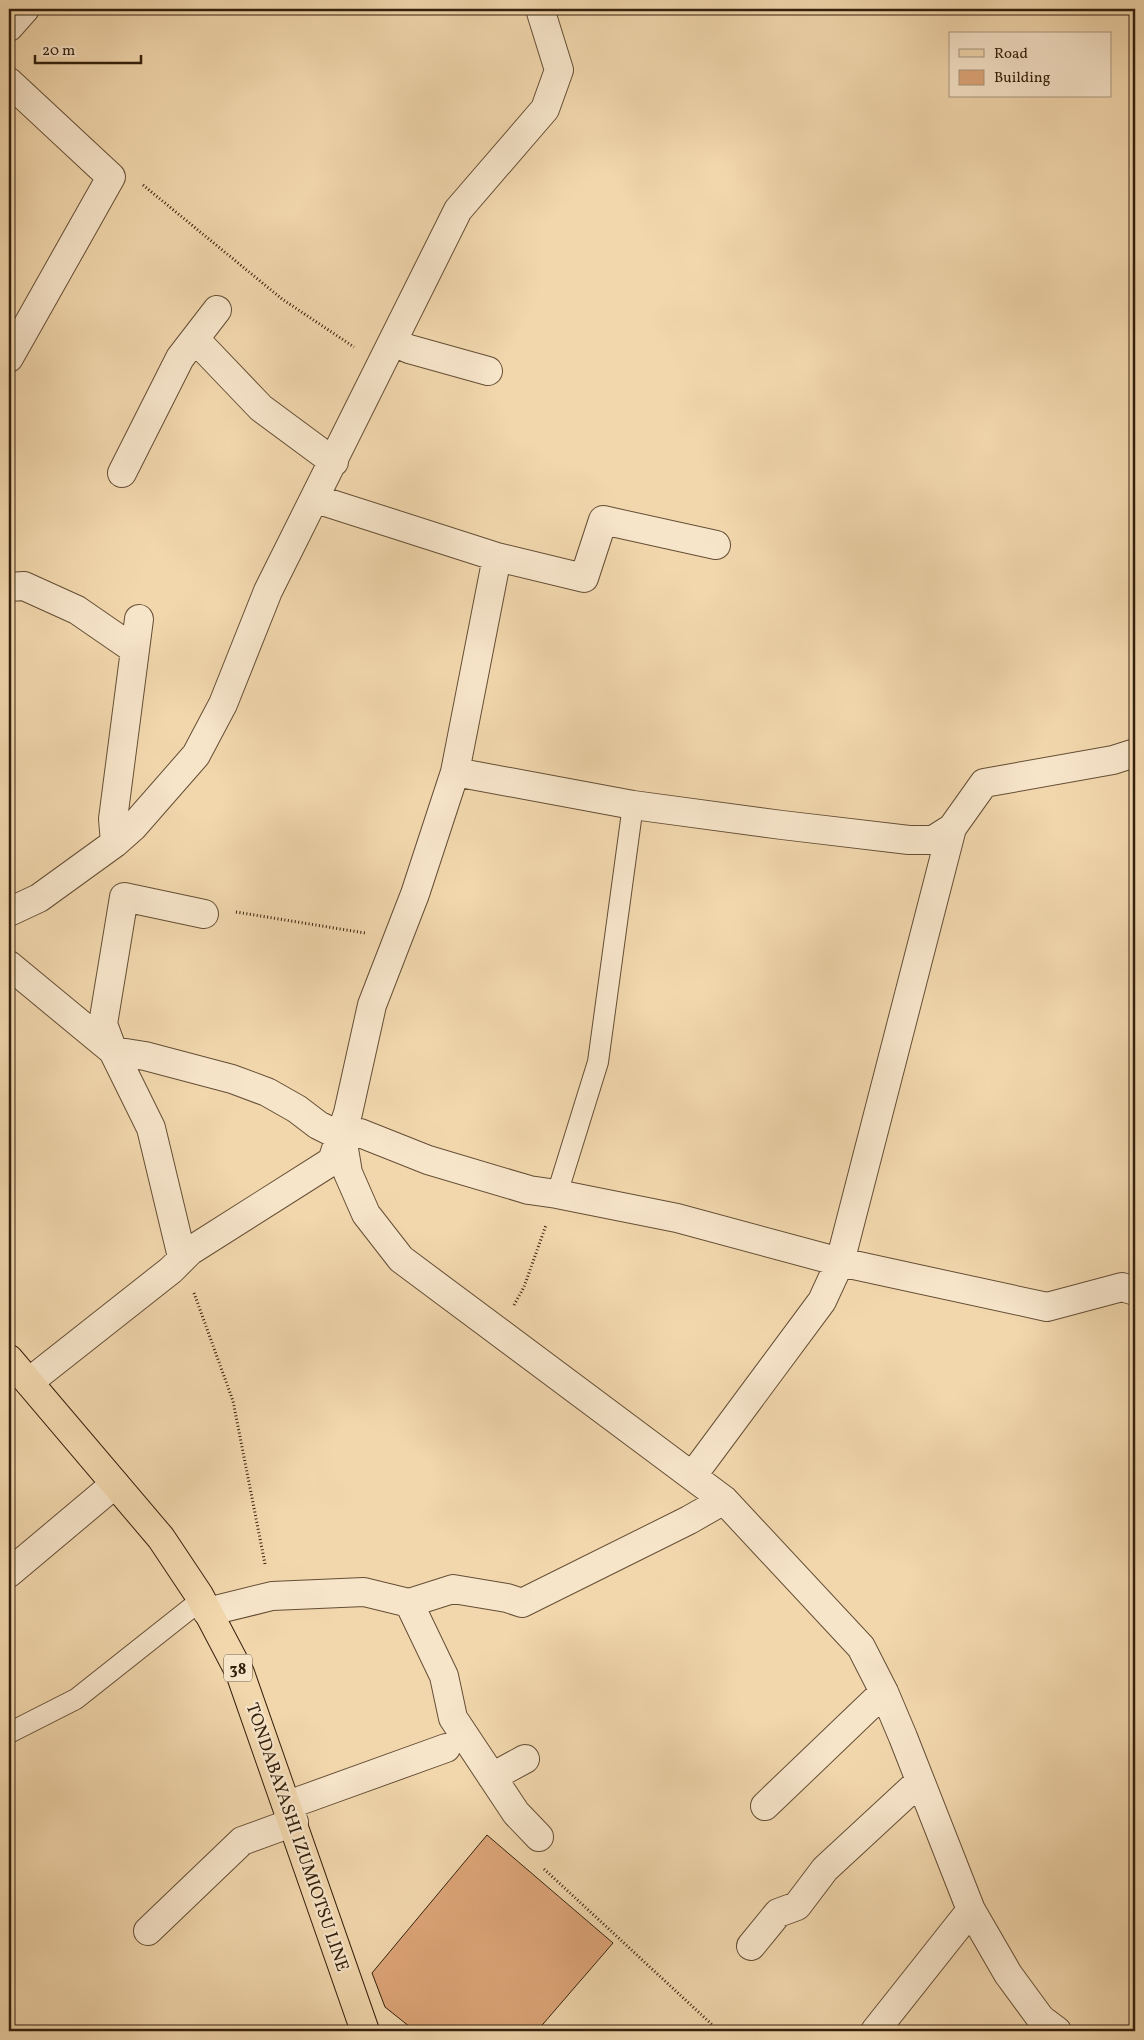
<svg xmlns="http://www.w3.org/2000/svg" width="1144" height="2040" font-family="Vollkorn,serif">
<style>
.building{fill:#dea679;stroke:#34200d}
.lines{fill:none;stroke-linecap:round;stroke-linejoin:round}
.service-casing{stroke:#644e35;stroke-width:22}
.minor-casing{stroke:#644e35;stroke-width:30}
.primary-casing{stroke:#34200d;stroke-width:30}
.path{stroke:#34200d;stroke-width:3;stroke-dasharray:1 2.5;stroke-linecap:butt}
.service{stroke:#f7e5ca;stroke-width:20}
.minor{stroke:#f7e5ca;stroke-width:28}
.primary{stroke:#f2d7ad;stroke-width:28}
.labels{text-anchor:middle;stroke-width:4.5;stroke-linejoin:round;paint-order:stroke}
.shield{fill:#f7e5ca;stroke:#6e5b46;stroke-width:1}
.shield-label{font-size:16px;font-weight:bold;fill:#34200d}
.street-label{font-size:18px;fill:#34200d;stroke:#f7e5ca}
</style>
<rect width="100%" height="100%" fill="#f2d7ad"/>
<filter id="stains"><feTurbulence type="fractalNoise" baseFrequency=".004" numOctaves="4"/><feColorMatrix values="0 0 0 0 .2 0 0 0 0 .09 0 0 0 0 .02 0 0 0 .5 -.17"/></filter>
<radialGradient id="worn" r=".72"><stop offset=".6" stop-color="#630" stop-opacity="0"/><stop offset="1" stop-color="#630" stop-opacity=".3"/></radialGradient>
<path class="building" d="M487,1835l126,108 -76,88h-122l-30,-24 -13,-34z"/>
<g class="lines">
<defs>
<path id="service" d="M557,1194l41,-132 35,-257
M9,1733l67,-34 125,-99"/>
<path id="minor" d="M9,27l16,-18
M9,82l102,95 -102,181
M195,339l66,69 73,54
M393,342l16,7 79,22
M122,473l58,-115 37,-48
M316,499l181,58 -42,215 178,33 149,20 127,15h24l19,-12 32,-45 129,-23 22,-7
M497,557l87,21 19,-58 113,25
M9,587l15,-1 53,24 58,40
M115,843l-2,-24 26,-200
M9,912l30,-14 76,-55 18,-16 63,-72 27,-51 45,-113 190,-381 87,-101 14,-39 -19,-61
M9,965l104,86 32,5 87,23 35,13 30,17 21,16 24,12 18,-4 68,27 101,30 28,4 120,24 163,44 207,45 75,-20 13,4
M342,1137l6,36 18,41 35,45 323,241 137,147 23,45 19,45 68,173 37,64 33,45 16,12
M182,1257l-31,-129 -38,-77 -10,-27 21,-127 80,17
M29,1382l142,-112 19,-19 142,-90 16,-48 24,-108 43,-111 40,-122
M693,1475l129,-174 18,-39 112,-434
M9,1573l106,-89
M409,1603l35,73 9,42 63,95 23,24
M207,1612l65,-16 92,-4 45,11 44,-14 54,9 15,5 167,-83 35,-20
M492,1777l33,-18
M288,1805l158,-57
M765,1806l119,-114
M148,1931l94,-90 52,-19
M751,1946l27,-33 19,-7 28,-37 94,-87
M875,2031l96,-121"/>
<path id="primary" d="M9,1359l152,179 38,57 41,78 125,358"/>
</defs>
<use href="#service" class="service-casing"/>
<use href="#minor" class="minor-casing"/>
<use href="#primary" class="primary-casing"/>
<path class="path" d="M143,185l139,114 72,48
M236,912l129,21
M194,1293l39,108 32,163
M514,1305l10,-18 22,-62
M544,1869l175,162"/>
<use href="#service" class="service"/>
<use href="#minor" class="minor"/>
<use href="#primary" class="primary"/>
</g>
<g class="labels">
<rect class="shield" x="224" y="1654.5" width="28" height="27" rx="4"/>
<g class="shield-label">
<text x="238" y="1674">38</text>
</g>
<g class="street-label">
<text transform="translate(298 1837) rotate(71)" y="6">TONDABAYASHI IZUMIOTSU LINE</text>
</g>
</g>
<rect width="1144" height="2040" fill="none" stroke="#f2d7ad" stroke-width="30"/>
<rect x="10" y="10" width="1124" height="2020" fill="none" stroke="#34200d" stroke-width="2.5"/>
<rect x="15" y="15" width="1114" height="2010" fill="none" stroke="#34200d"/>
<rect x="949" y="32" width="162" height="65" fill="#f7e5ca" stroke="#a9967e"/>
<rect x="959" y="49" width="25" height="8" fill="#f2d7ad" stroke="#a9967e"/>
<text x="994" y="58" font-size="15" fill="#34200d">Road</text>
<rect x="959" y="70" width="25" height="15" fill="#dea679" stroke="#a9967e"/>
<text x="994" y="82" font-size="15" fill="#34200d">Building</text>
<path d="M35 55v8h106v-8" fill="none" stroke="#34200d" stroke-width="2.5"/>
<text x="42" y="55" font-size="15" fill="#34200d" stroke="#f7e5ca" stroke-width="4" paint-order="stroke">20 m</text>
<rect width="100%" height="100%" filter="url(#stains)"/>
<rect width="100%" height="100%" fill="url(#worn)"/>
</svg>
